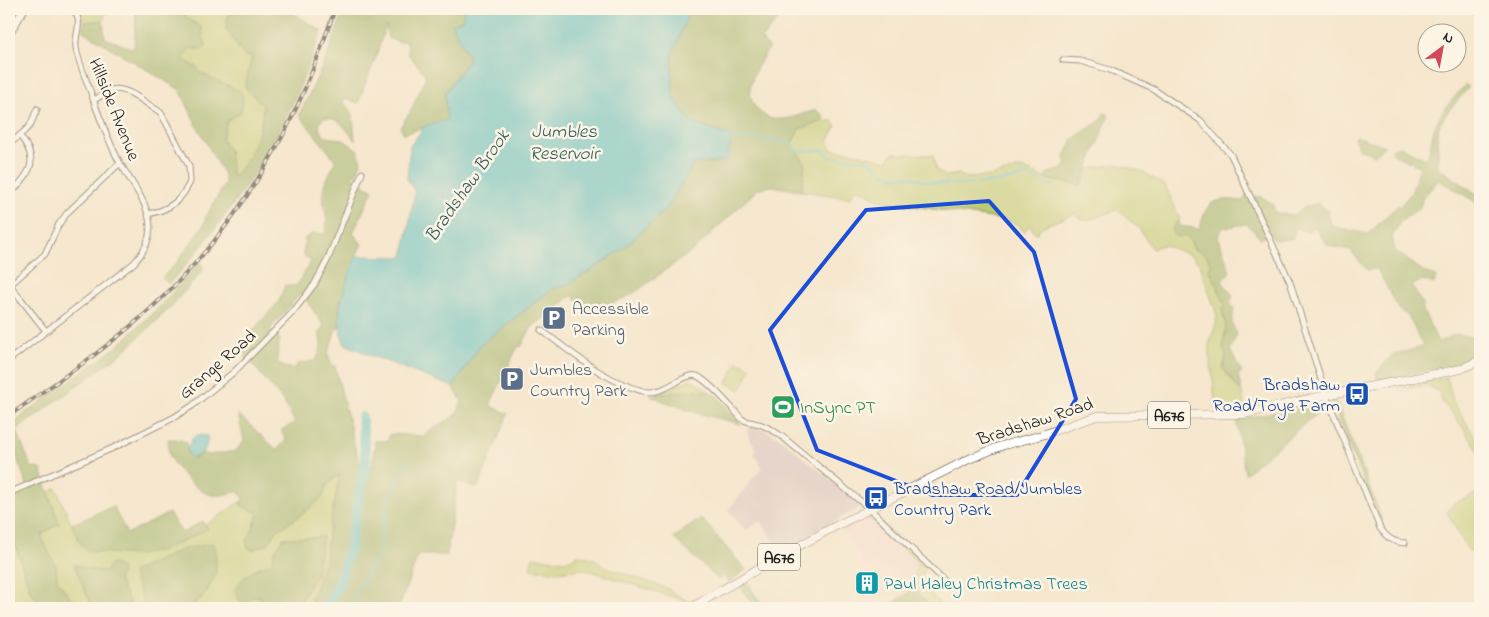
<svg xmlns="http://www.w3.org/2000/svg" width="1489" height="617" font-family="'Indie Flower',sans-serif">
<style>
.built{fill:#f7d0cf}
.industrial{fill:#d2bec5}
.green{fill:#bbcb6e;stroke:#6c7445}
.forest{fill:#94af61;stroke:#58663e;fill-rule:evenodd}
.water{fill:#52c0c8;stroke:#376e72}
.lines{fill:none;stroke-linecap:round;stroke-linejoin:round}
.stream{stroke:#52c0c8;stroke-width:2}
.river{stroke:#52c0c8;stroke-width:10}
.minor-casing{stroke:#3d3a37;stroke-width:7}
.secondary-casing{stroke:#3d3a37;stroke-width:9}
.primary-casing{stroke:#3d3a37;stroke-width:9}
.minor{stroke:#fff;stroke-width:5}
.secondary{stroke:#fff;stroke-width:7}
.primary{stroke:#fff;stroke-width:8}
.rail-casing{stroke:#1c1c1c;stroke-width:4}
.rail{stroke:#fcf5e5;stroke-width:2;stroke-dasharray:5.5;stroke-linecap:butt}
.marked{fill:none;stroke:#1d4ed8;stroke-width:4;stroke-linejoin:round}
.labels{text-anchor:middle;stroke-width:5;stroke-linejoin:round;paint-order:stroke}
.shield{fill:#fcf5e5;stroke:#5f5d58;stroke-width:1}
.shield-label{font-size:16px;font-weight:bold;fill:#1c1c1c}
.street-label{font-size:18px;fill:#1c1c1c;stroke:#fcf5e5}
.service-label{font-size:18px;fill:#4e5e75;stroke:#fcf5e5;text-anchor:start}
.transit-label{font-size:18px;fill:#164399;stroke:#fcf5e5;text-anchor:end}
.leisure-label{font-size:18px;fill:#27864d;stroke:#fcf5e5;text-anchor:start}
.culture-label{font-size:18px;fill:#0d838f;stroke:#fcf5e5;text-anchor:start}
.water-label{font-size:19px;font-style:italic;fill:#325e61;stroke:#fcf5e5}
</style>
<rect width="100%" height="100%" fill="#fcf5e5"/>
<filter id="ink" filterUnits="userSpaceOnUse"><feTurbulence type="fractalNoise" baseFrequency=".02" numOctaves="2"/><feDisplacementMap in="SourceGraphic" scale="10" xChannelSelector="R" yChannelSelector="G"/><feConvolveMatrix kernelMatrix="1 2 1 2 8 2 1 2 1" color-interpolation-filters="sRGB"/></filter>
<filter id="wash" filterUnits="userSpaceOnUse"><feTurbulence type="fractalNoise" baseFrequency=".0096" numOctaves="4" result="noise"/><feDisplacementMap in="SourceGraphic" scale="20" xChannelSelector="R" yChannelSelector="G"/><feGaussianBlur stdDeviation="1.12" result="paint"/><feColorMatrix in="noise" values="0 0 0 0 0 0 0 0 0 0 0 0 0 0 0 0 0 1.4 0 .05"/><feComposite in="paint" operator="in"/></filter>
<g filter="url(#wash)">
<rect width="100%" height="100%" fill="#f6e7ce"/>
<path class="built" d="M866,516l12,7 39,40 -3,17v9l-14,9 -5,-6 -28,14 -14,-25 13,-8 -4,-8 -1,-7 -18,-29z"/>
<path class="industrial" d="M748,426l12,1 18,10 85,69 -83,46 -19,-31 -15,10 -18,-21 34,-43 -8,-14 3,-2 -10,-19z"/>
<path class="green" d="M79,9h29l-5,11 -19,2z
M186,9h54l-12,7 25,40 -7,31 17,18c0,25 -12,53 -29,71h-3l-2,-25 -7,-12 5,-18 6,-6 7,-24 -40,-18 -18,-13 7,-12 14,2 -2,-23 -17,-11z
M824,121h9l3,5 -8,16 4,7 19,3 37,9 4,-8 41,2 3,15 9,6 14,-2 8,4 23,-2 32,-8 28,12 31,5 7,-16 28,-5 25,7 24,14 15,34 -9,11 4,6h13l6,13 12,4 6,13 -3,3 16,35 -3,6 4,15 -3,21 3,11 -3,12 19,24 3,15 -12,2h-17l-7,-65 7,-21 1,-9 -18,-52 -10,-9 -26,-9 -11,4 -13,-21 -22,-18 -31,11 -12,-7 -33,13 -5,7 -7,-9 -5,7 -6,-7 -13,-5 -124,-19 -23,-13 -4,3 -3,7 -50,-7 4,-28 -13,-20 7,-14z
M738,361l13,7 -11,22 -13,-7z
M1447,377l6,24 27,44v8l-26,-38 -12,-13 -2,-9 -3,-3 -14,-5 -15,5h-7l-4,-3z
M691,379l19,13 -13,-2 -42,5z
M340,473l-12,62 -3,27 -15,40 -5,6h-23l-7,-57 -3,12 -15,5 -3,28h8l-3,9 1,3h-71l17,-14 -73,-22 13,36h-14l-14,-29 4,-4 -1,-6 -14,-2 1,4h-11l-22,-6 14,35 5,8h-16l-21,-28 -1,-13 -14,-29 1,-5 16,-9 -10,-31 7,-5 23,53 15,11 114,-24 -2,-3 34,-23 2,4 17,7 -5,11 -1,9 15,11 8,-13 22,-14 25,-20 3,-11z
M1480,492v41l-2,2 2,13 -10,5 -23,-40 6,-9z
M871,513l56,53 -6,12 12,14 -2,2 12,14h-12c-18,-21 -20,-17 -14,-45l-39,-40 -12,-7z
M9,526l23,69 23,13h-46z
M579,555l16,4 8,7 66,23v1l22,13 -107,-34 -27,3 -27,-3 3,-12 32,4z
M747,582l12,19 8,7c-16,0 -18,-10 -27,-22z"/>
<path class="forest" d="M136,9h50l-2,7 17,11 5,19 -3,4 -14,-2 -6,12 14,7 3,6 40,18 3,6 -2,15 -14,9 -5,18 7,12 3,25h2c17,-17 29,-46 29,-70l-18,-19 7,-31h-8l-18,-27 2,-13 12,-7h47l35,22c-11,28 -22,57 -35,84 -31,62 -72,119 -118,169l-7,-6 16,-17 25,-35 3,-9 19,-34 -1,-8 -28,-51 -16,-34 -97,-59 1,-9 19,-2 2,18 29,11z
M343,9h121l-1,10 -11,5 17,35 -24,34 2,27 -43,14 -4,-7 10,-15 15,-33v-5l-17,-20 -1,-13 -8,1 -11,-4 -2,-13 -10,32 -18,46 -14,-5 -1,4 10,12 2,27c-9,-12 -16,-25 -32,-23l-4,6 1,6 5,7 17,2 16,11 3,13 -7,15 19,12 -20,43 9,11 -6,12 -17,49v24l-3,-1 -8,26 4,12h3l25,100h12l3,-25h13l2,-7 33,2 34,-22 5,-13 -9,-14 27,-42 73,-57 13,-3 29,-17 31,-22 42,-39 25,-43 38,-27 -41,-15 -17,-27 -1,-39 18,-47h98l-27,30 8,9c-12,18 -30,46 -9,64 6,5 10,7 17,7 12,1 27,-6 39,-9l7,5 1,6 -25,8 -7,14 13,20 -4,28 -30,-5 -13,3 -63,60 -64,46 -44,19 -14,-19 -42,33 -10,19 -3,-1 -28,59 18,9 -30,74 -21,-6 -10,73h-29l-19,53h-94l5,-6 15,-40 3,-27 12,-61 -14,12 -3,11 -25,20 -22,14 -8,13 -16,6 -4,-2 -2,-7c8,-9 8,-17 13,-28l-17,-7 -2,-4 4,-3 -6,-8c-9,3 -18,5 -27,4 -12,-2 -39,-29 -42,-41 -1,-4 0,-10 -1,-15h9l9,3 2,12 5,5 10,-6 5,2 28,-4 8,-10 -6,-27 39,36 9,-10 -5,-10 14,-7 -11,-21 -36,-43 -8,-14 39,-44 6,-16 11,1 15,-25 -8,-6 2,-17 9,-5 11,1c5,-13 -2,-26 -2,-39 1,-12 7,-23 13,-34l-37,-46c17,-34 34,-69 44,-106zM301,293l23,33c-11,12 5,17 -10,35l-17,3 -2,5c-25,-3 -17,-11 -15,-30l-10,-10z
M1465,85l4,2c-10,13 -27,28 -31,44 -3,12 3,22 -2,35l44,30 -3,7 -38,-23 -16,17 -3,10 -20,15 -8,15 3,14 31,22 10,3 -2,8 -12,-4 -10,6 11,19v5l15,32 18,-8 24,4v17l-19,9 -83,16 -2,-7 16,-18 31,-8 -15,-32 -8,-4 -23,-42 -10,1 -17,-20 -22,-4 -13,-19 -7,5 -12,-4 -3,11 -20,1 -20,-43 6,-1 13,7 4,10 20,2 5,-6 16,-6 11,7 3,16 37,8 29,-28h3l11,-13 9,-26 -27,-13 -1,-5 7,-3 27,13c6,-11 5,-24 10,-35 6,-15 19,-27 29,-39z
M1104,113l5,2 -28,70 -31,-5 -5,-2 2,-5 16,-4 4,-6 -3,-5 9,-19 28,-19z
M1356,136l29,10 -11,9 -15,-6 -5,-11z
M1247,193l20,43 -7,2 -13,-14 -25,4 -4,8 12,36 -8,9 11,15 -3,7 4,5 -2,15 5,12 -7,15 12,23 -4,1 4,19 -19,-24 3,-12 -3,-11 3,-21 -4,-15 3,-6 -16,-36 3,-2 -6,-12 -12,-5 -6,-13h-13l-4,-6 8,-10 1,6 20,3c6,-30 15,-31 43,-28z
M200,262l4,8 -39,43 -43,40 -105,77 14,37 10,2 18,55 -16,9 -1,5 14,29 1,13 21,28h-23l-23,-13 -23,-69v-28l19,-10 -19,-52v-11l106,-77 45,-42z
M697,390l13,2 7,4 24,28 -48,-12 -43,-16z
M1335,399l47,120 -2,2 -50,-121z
M1324,402l2,4 -81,68 -9,-54z
M113,506l14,28 42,-21 13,20 21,-12 5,8 -45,21 -24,5 -45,-3 -6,-2 -4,-2 -5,-7 -7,-17z
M701,518l45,52 -17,12 -6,-6 -4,4 -46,-42z
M323,537l-7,38 -18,31h-16v2h-22l-2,-3 3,-9h-7l-8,8 -8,-5 -3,-10c11,-15 19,-20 37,-26l3,-12 8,-13z
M214,543l2,7v22l-10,22 -17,14h-43l-14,-36 52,-23z
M111,564l6,1 5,4v6l-4,4 14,29h-38l-5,-8 -15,-35 23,6h11l-1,-4z
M914,589l17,19h-45z"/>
<path class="water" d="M464,9h226l-18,47 1,39 17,27 41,15 -4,24 -34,3 -25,43 -42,39 -31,22 -29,17 -13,3 -73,57 -27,42 -86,-33 -22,-10c-14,-29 1,-59 11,-88l47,1 12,-65 -8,-13 3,-33 15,-20 22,-6 -2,-27 24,-34 -17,-35 11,-5z
M197,435l10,1 1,2 -3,12 -12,9 -5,-5 -1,-6 6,-10z"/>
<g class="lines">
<path class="stream" d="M730,137l62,6 5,8 27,-1 6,7 39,3 12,12 15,6c13,-5 20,2 33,4 29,4 70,3 97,-7 9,6 18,6 28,11
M747,588l16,20
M348,608l31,-56 8,-48 21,-45"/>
<path class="river" d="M324,608l14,-21 13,-45 15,-82 -4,-43"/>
</g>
</g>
<g filter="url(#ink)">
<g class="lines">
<defs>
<path id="minor" d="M1063,60l17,1 30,9 43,19 47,31 31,35 59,127 36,113 54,133c7,10 13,14 25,15
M94,100c6,-3 11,-8 17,-10 15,-5 34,13 46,20l4,3 28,53 1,16c-9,19 -21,28 -42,32
M10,144l20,-18 7,-17
M9,195c20,-21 32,-33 11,-59
M9,284l37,47
M10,285l35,-31 14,-30 9,-12 52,-49
M541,330c32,23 63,51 102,61 21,6 40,-19 54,-15 12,5 35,32 45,43 6,4 13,3 20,6 10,4 20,11 28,18l80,66 77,74
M9,360l125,-97c34,-37 6,-66 -14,-100 -11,-20 -19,-42 -27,-64 -5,-16 -14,-34 -17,-51 -2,-15 9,-26 -4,-39
M9,493l104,-45 60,-30 19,-12 43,-35 57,-58 22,-28 13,-24 35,-88"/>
<path id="secondary" d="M9,34l15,-25"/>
<path id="primary" d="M691,608l77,-45 64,-35 137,-69 32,-13 41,-11 55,-19 147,-2 82,-19 125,-24 10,-2 19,-9"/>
</defs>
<use href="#minor" class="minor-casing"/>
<use href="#secondary" class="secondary-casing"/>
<use href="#primary" class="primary-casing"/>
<use href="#minor" class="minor"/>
<use href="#secondary" class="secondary"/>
<use href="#primary" class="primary"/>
<defs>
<path id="rail" d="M9,416c47,-34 96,-66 139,-105 51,-46 95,-103 128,-163 25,-44 43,-92 59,-139"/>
</defs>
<use href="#rail" class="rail-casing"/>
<use href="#rail" class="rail"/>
</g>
</g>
<path d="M0 0H1489V617H0ZM989,201l45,51 42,147 -59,96h-85l-115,-45 -47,-120 96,-120z" fill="#f6e7ce" fill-opacity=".55" fill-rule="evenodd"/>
<path class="marked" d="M989,201l45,51 42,147 -59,96h-85l-115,-45 -47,-120 96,-120z"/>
<defs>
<symbol id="parking-square" viewBox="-11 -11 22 22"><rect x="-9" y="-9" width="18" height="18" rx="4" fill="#5c6f8a" stroke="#fcf5e5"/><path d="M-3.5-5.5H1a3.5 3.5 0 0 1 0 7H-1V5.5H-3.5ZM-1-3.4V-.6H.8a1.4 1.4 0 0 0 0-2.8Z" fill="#fff"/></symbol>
<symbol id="bus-square" viewBox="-11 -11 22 22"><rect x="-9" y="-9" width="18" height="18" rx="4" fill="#1a4fb4" stroke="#fcf5e5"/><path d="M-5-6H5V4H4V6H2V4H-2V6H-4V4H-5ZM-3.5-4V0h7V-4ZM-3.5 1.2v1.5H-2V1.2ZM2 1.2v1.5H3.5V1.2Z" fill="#fff"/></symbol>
<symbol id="stadium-square" viewBox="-11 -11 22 22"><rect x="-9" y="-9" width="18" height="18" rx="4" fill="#2e9e5b" stroke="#fcf5e5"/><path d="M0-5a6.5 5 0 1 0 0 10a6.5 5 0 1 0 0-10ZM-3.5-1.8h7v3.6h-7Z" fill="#fff"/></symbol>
<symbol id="building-square" viewBox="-11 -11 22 22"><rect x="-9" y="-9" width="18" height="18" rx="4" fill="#0f9aa8" stroke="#fcf5e5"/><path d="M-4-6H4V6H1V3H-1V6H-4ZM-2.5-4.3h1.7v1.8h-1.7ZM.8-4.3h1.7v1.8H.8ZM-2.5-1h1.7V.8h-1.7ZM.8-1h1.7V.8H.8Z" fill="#fff"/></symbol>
</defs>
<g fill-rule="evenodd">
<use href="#parking-square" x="540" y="304" width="28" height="28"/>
<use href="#parking-square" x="498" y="365" width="28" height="28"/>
<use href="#bus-square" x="1343" y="380" width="28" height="28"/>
<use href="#stadium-square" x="769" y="393" width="28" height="28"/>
<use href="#bus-square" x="862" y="484" width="28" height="28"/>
<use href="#building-square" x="853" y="569" width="28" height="28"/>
</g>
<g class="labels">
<g class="shield">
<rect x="1148" y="401.5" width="42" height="27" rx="4"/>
<rect x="758" y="543.5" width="42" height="27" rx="4"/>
</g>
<g class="shield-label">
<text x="1169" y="421">A676</text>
<text x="779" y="563">A676</text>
</g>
<g class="street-label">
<text transform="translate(115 109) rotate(68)" y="6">Hillside Avenue</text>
<text transform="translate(217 364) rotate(-41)" y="6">Grange Road</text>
<text transform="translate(1035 421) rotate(-18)" y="6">Bradshaw Road</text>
</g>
<g class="service-label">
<text x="572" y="314">Accessible<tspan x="572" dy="21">Parking</tspan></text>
<text x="530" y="375">Jumbles<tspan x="530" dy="21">Country Park</tspan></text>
</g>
<g class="transit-label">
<text x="1340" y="390">Bradshaw<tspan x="1340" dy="21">Road/Toye Farm</tspan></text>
<text x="894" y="494" text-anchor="start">Bradshaw Road/Jumbles<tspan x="894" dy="21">Country Park</tspan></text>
</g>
<g class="leisure-label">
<text x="800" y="413">InSync PT</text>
</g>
<g class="culture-label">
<text x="884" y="589">Paul Haley Christmas Trees</text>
</g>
<g class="water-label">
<text x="564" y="137">Jumbles<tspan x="564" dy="22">Reservoir</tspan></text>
<text transform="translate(466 185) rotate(-55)" y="7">Bradshaw Brook</text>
</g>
</g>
<rect width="1489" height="617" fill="none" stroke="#fcf5e5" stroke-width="30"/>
<g transform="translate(1442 48) rotate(32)"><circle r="24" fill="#fcf5e5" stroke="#a29e95"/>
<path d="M0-4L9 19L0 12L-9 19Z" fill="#d1495b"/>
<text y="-8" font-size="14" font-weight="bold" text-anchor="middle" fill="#1c1c1c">N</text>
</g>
</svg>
